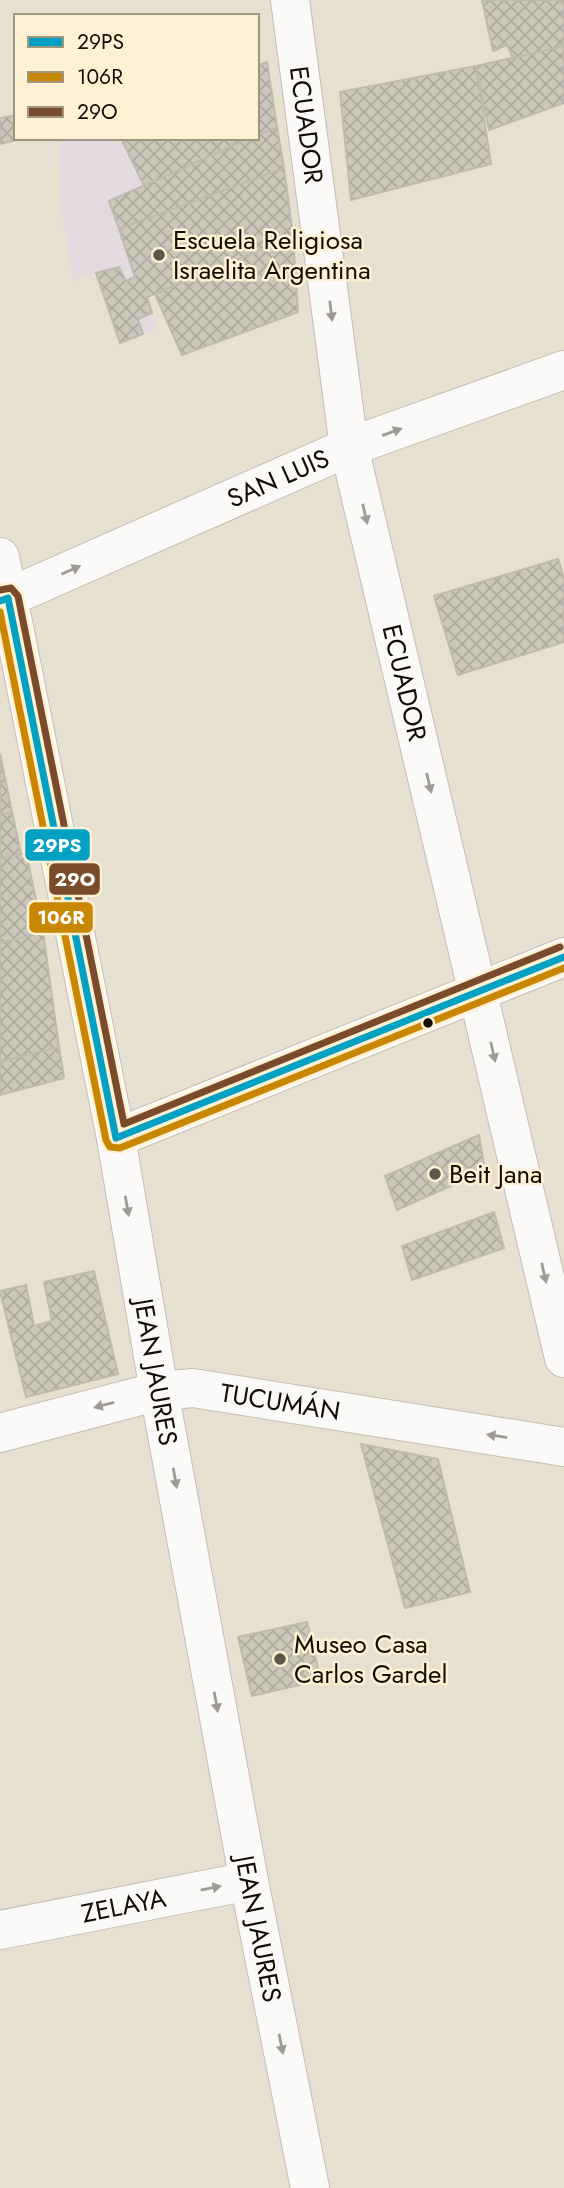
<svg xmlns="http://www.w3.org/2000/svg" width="564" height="2188" font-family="Jost,sans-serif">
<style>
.education{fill:#e2dadf}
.building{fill:url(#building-cross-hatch);stroke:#c0baae;stroke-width:2}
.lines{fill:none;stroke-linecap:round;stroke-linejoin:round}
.minor-casing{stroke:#c4beb2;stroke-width:40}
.minor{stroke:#fbfaf8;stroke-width:38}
.bus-1-casing{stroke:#fef0d3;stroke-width:12}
.bus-2-casing{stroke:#fef0d3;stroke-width:12}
.bus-3-casing{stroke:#fef0d3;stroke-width:12}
.bus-1{stroke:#01a1c4;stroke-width:7}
.bus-2{stroke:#c98701;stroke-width:7}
.bus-3{stroke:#7a4b2a;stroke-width:7}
.oneway{fill:#9e9b96}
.poi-dot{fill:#5d564b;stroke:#fef0d3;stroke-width:2.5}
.bus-dot{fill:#120d04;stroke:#fef0d3;stroke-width:2.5}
.labels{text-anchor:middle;stroke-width:5;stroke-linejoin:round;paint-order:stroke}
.street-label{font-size:26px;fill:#120d04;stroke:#fef0d3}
.poi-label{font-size:26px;fill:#120d04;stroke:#fef0d3;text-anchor:start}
.line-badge{stroke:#fef0d3;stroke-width:2.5}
.badge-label{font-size:19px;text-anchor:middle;font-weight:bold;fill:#fff}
</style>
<defs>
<pattern id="building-cross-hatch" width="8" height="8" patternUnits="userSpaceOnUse" patternTransform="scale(1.75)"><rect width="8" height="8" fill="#cdc7bb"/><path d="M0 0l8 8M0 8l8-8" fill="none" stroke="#afaa9f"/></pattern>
</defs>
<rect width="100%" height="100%" fill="#e7dfd0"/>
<path class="education" d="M59,138h191l-141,63 10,28 165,-61 9,68 -146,61 10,31 -37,15 -24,-69 -13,2 -9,6 -12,-68z"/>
<path class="building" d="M482,0h82v46l-51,12 -6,-13 -14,6z
M564,46v57l-75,27 -13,-64z
M267,62l10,65 -20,8v-69z
M476,66l15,98 -140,36 -11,-108z
M16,115v23h8l-24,6v-26z
M277,127l7,41 -165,61 -10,-28 141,-63h7v-3z
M121,138h129l-106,48z
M284,168l9,68 -146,61 5,16 -14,6 5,15 -23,9 -24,-70 23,-6 7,14 9,-4 -16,-48z
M293,236l5,76 -116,43 -27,-61z
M558,559l6,19v64l-106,33 -24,-79z
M0,754l12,58 -12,3z
M12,812l9,42 -21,4v-43z
M26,853l17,79 -43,11v-85z
M43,932l16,115 -59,15v-119z
M59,1047l5,31 -64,17v-33z
M479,1135l6,36 -88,39 -12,-34z
M494,1212l10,36 -92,32 -10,-34z
M94,1271l24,103 -92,23 -26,-106 26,-6 8,41 18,-5 -8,-39z
M361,1444l77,15 32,133 -65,16z
M307,1622l14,58 -69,16 -14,-59z"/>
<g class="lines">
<defs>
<g id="minor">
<path id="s1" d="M290,0l59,447 215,911"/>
<path id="s2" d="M0,557l116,581 43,253 90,490 61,307"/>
<path id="s3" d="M0,601l349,-154 215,-77"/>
<path d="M116,1138l448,-181"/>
<path id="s4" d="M0,1433l159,-42 34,-3 371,59"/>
<path id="s5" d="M0,1930l249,-49"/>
</g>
</defs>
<use href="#minor" class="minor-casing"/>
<use href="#minor" class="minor"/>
<defs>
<path id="bus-1" d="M0,601l8,-3 108,540 448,-181"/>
<path id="bus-2" d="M0,612l106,528 4,7 10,1 444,-180"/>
<path id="bus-3" d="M0,590l11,-2 7,8 106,528 436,-177"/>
</defs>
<use href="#bus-1" class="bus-1-casing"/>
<use href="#bus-2" class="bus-2-casing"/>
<use href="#bus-3" class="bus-3-casing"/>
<use href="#bus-1" class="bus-1"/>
<use href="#bus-2" class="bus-2"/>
<use href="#bus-3" class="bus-3"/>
</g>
<defs><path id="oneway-solid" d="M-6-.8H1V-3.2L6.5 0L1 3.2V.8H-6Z" transform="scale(1.75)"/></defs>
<g class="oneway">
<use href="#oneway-solid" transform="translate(331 311) rotate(83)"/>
<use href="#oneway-solid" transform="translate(392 432) rotate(-20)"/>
<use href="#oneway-solid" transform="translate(365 514) rotate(77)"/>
<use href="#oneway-solid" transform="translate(71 570) rotate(-24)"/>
<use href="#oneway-solid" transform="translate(429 783) rotate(77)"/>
<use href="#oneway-solid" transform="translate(493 1052) rotate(77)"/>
<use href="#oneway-solid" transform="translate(127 1206) rotate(80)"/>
<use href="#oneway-solid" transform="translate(544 1273) rotate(77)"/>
<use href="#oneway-solid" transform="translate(104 1405) rotate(165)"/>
<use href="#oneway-solid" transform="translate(497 1436) rotate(-171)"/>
<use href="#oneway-solid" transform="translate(175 1478) rotate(80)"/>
<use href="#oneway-solid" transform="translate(216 1702) rotate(80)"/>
<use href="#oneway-solid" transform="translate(211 1888) rotate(-11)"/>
<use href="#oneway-solid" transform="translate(281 2044) rotate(79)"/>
</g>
<g class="poi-dot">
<circle cx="159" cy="255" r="7"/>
<circle cx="435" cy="1174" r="7"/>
<circle cx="280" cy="1659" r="7"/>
</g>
<circle class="bus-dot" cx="428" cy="1023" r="6"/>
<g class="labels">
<g class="street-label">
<text dy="9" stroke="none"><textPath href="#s1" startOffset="126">ECUADOR</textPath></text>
<text dy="9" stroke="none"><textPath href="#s3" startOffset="304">SAN LUIS</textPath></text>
<text dy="9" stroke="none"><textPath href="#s1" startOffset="693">ECUADOR</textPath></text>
<text dy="9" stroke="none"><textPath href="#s2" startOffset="830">JEAN JAURES</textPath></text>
<text dy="9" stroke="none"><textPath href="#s4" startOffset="287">TUCUMÁN</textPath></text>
<text dy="9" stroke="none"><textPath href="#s5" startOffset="126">ZELAYA</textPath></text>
<text dy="9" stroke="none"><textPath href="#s2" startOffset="1396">JEAN JAURES</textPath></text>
</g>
<g class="poi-label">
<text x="173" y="249">Escuela Religiosa<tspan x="173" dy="30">Israelita Argentina</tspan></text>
<text x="449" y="1183">Beit Jana</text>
<text x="294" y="1653">Museo Casa<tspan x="294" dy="30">Carlos Gardel</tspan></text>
</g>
</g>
<g class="line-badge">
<rect x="24" y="828" width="67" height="34" rx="7" fill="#01a1c4"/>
<rect x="48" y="862" width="53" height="34" rx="7" fill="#7a4b2a"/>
<rect x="28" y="901" width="66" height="33" rx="7" fill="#c98701"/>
</g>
<g class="badge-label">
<text x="57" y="852">29PS</text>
<text x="75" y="886">29O</text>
<text x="61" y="924">106R</text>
</g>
<rect x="14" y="14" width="245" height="126" fill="#fef0d3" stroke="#a09580" stroke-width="2"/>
<rect x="28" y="37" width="35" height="10" fill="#01a1c4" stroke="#a09580" stroke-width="2"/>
<text x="77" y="49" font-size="21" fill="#120d04">29PS</text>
<rect x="28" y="72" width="35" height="10" fill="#c98701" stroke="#a09580" stroke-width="2"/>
<text x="77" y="84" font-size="21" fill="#120d04">106R</text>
<rect x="28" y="107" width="35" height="10" fill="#7a4b2a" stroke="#a09580" stroke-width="2"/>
<text x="77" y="119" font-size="21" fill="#120d04">29O</text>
</svg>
